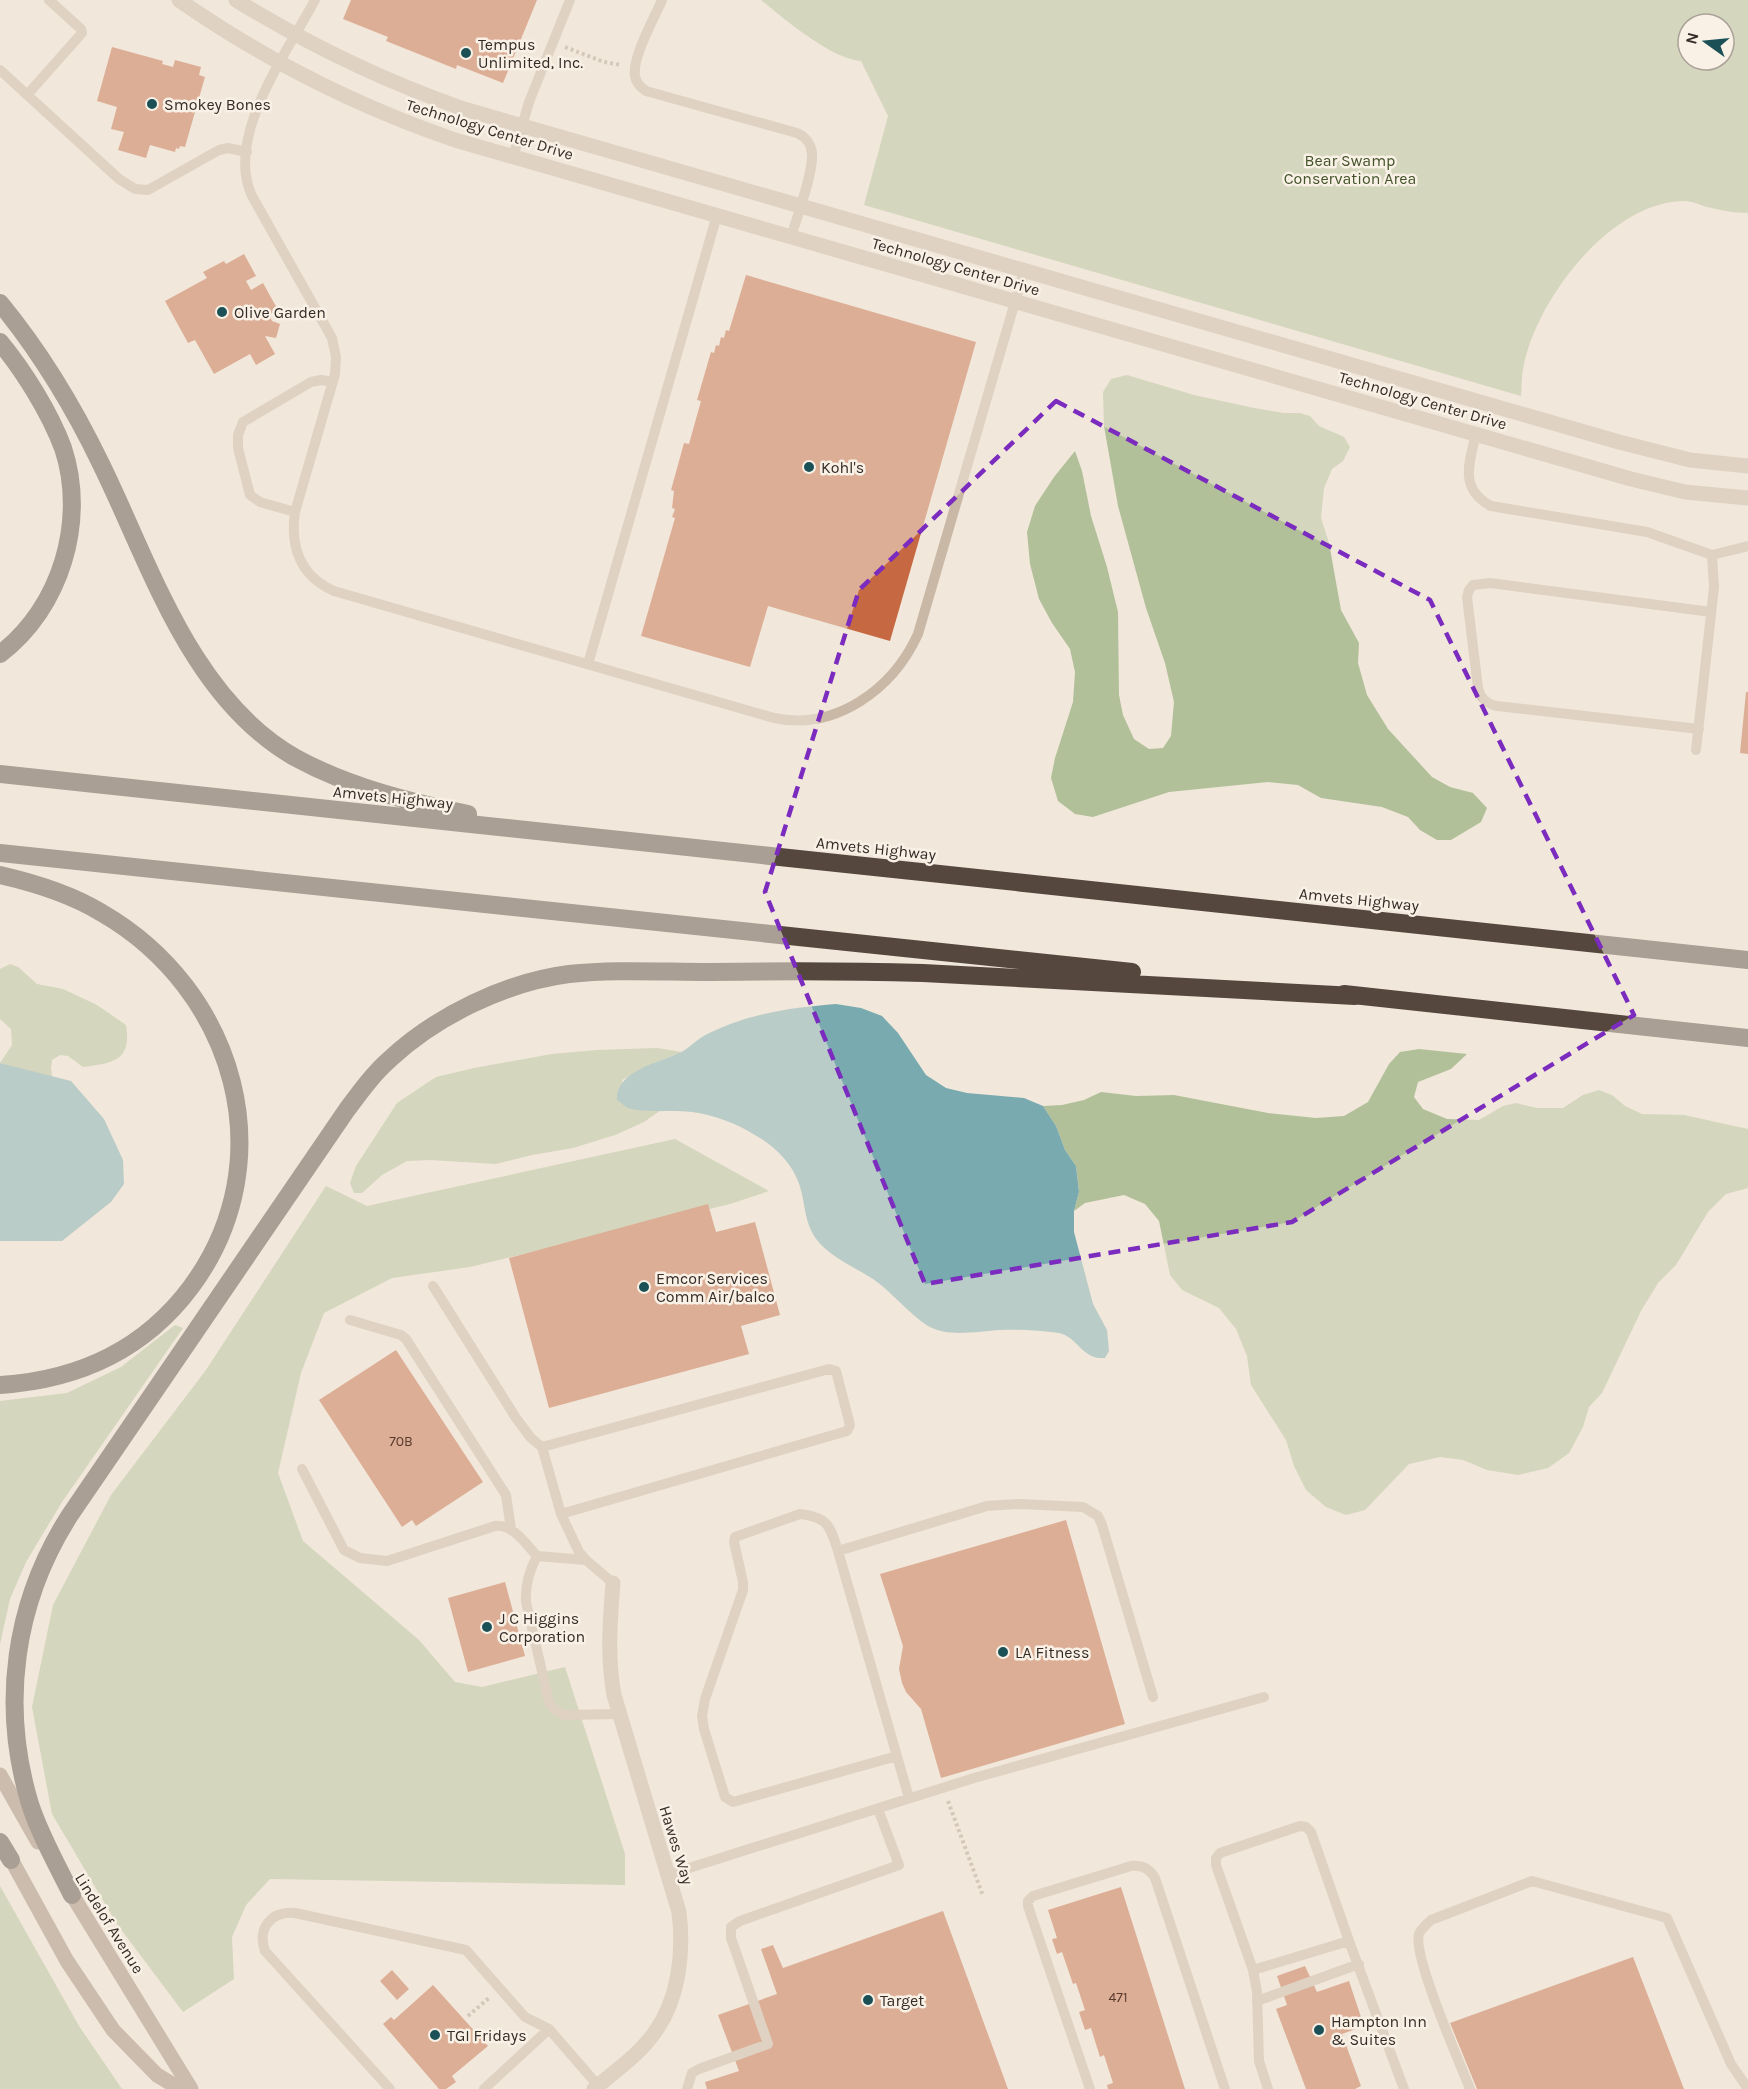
<svg xmlns="http://www.w3.org/2000/svg" width="1748" height="2089" font-family="Karla,sans-serif">
<style>
.green{fill:#b2c09a;fill-rule:evenodd}
.water{fill:#79aaaf}
.building{fill:#c66943}
.lines{fill:none;stroke-linecap:round;stroke-linejoin:round}
.path{stroke:#b5a290;stroke-width:4;stroke-dasharray:3 3;stroke-linecap:butt}
.service{stroke:#c9b8a6;stroke-width:10}
.minor{stroke:#c9b8a6;stroke-width:15}
.secondary{stroke:#9d8777;stroke-width:15}
.motorway{stroke:#56473e;stroke-width:18}
.marked{fill:none;stroke:#7b2cbf;stroke-width:4.5;stroke-dasharray:12 8;stroke-linejoin:round}
.poi-dot{fill:#1c5057;stroke:#f9f1e6;stroke-width:2}
.labels{text-anchor:middle;stroke-width:5;stroke-linejoin:round;paint-order:stroke}
.number-label{font-size:14px;fill:#593b2e}
.poi-label{font-size:16px;fill:#352c27;stroke:#f9f1e6;text-anchor:start}
.street-label{font-size:16px;fill:#352c27;stroke:#f9f1e6}
.park-label{font-size:16px;fill:#43542b;stroke:#f9f1e6}
</style>
<rect width="100%" height="100%" fill="#f1e7da"/>
<path class="green" d="M761,0h987v213c-13,0 -28,-3 -41,-6 -7,-2 -15,-6 -22,-6 -75,0 -150,100 -162,168 -2,9 -1,18 -2,27l-657,-191 24,-89 -27,-55c-30,-2 -77,-42 -100,-61zM1688,24h36v36h-36z
M1127,375l67,20 60,13 30,5h16l10,3 9,10 25,11 6,10 -7,14 -11,8 -8,19 -3,30 8,25 12,67 18,33 -1,20 9,32 21,34 44,48 18,10 23,6 14,15 -6,14 -30,18h-14l-17,-10 -12,-13 -26,-10 -61,-9 -23,-13 -30,-3 -99,10 -76,25 -18,-3 -17,-13 -7,-23 4,-20 18,-56 2,-30 -5,-23 -18,-26 -13,-24 -9,-35 -3,-32 8,-26 19,-29 21,-26 7,20 9,45 16,51 11,45 1,83 4,20 11,24 15,10 14,-1 8,-12 3,-34 -9,-39 -19,-55 -28,-102 -14,-80 -1,-34 8,-13z
M10,964l8,3 19,17 26,5 34,16 29,20c6,36 -13,38 -43,42l-15,-11 -8,-1 -8,5 -1,8 1,9 -52,-14 12,-18 -1,-16 -11,-10v-50z
M657,1048l25,4 -26,10 -34,18 7,28 32,2 -17,12 -29,13 -42,13 -41,7 -36,9 -66,-4 -23,1 -25,14 -20,18h-8l-4,-10 6,-17 41,-63 39,-26 38,-9 78,-14 45,-4z
M1419,1049l48,5 -16,15 -33,13 -4,15 9,12 24,10 32,1 24,-14 13,-3 21,5h26l20,-13 16,-5 13,5 13,11 17,8 42,1 64,14v59l-22,6 -18,18 -32,53 -18,18 -17,28 -39,82 -13,14 -6,20 -14,26 -21,15 -30,7 -31,-5 -24,-10 -23,-3 -31,7 -44,46 -19,5 -20,-8 -20,-17 -12,-24 -8,-26 -35,-55 -4,-29 -11,-27 -17,-21 -37,-18 -12,-15 -11,-54 -14,-17 -21,-9 -39,8 -11,8 5,-19 -3,-26 -11,-16 -9,-24 -13,-20 19,-1 22,-5 17,-8 35,4 38,-1 94,18 48,5 28,-2 24,-14 21,-38 11,-12z
M675,1139l94,52 -39,13 -260,63 -78,11 -68,35 -23,60 -23,100 25,68 116,99 36,42 27,5 83,-20 60,187v31l-355,-6 -24,26 -14,32 2,42 -51,33 -66,-88 -65,-110 -20,-107 21,-102 58,-110 95,-125 120,-184 41,20z
M175,1325l8,3 -121,174 -36,60 -16,37 -10,45v-243l67,-8 54,-26z
M0,1886l79,140 43,63h-122z"/>
<path class="water" d="M836,1004l25,4 21,8 16,17 28,42 20,13 21,5 57,5 19,8 13,20 9,24 11,16 3,26 -5,19v21l19,72 14,26 2,21 -4,7c-23,2 -27,-21 -46,-25 -19,-3 -40,-4 -59,-3 -22,1 -51,8 -72,-4 -18,-11 -36,-34 -55,-47 -18,-12 -42,-21 -56,-39 -14,-18 -11,-39 -19,-59 -7,-19 -25,-36 -43,-46 -19,-12 -41,-20 -63,-23 -15,-2 -52,1 -64,-4 -4,-2 -8,-6 -11,-8 -2,-28 40,-37 62,-47 8,-3 15,-11 23,-16 6,-4 14,-7 21,-10 35,-15 75,-20 113,-23z
M0,1063l71,18 33,38 19,41 1,24 -13,18 -49,39h-62z"/>
<path class="building" d="M351,0h186l-34,83 -46,-18 -1,4 -70,-28 2,-4 -45,-18z
M112,47l51,14 -1,3 11,3 2,-7 26,7 -2,8 6,2 -20,70 -5,-1 -1,3 -3,-1 -1,4 -25,-7 -4,13 -28,-8 6,-18 -13,-3 6,-22 -20,-6z
M244,254l12,22 -10,5 5,9 12,-7 15,27 -9,5 3,6 8,3 -4,14 -11,-2 10,18 -19,11 -6,-11 -36,20 -19,-34 -7,3 -23,-42 42,-23 -4,-6 21,-11 2,3z
M746,275l230,67 -86,299 -122,-35 -18,61 -109,-31 34,-118 -3,-1 3,-8 -3,-1 2,-17 -3,-1 13,-47 5,1 12,-43 -4,-1 14,-48 3,1 2,-8 3,1 2,-9 3,1 2,-8 3,1z
M1746,692h2v62l-8,-1z
M708,1204l8,28 39,-10 25,93 -39,11 8,28 -200,54 -40,-150z
M396,1350l87,132 -67,44 -4,-6 -10,7 -83,-127z
M1066,1520l59,204 -184,54 -20,-69 -15,-17 -4,-9 -3,-14 4,-23 -23,-72z
M505,1582l20,74 -57,16 -20,-74z
M1121,1887l64,202h-77l-1,-4 6,-2 -9,-28 -4,2 -9,-29 -6,2 -6,-18 6,-2 -9,-27 -3,1 -11,-32 -5,2 -5,-15 5,-1 -9,-28z
M943,1911l65,178h-301l-2,-7 34,-11 -21,-56 59,-21 -16,-45 12,-4 10,23z
M1633,1957l51,132h-207l-27,-66z
M1305,1966l12,26 32,-11 15,45 -22,8 19,52 -6,3h-49l-30,-80 11,-4 -10,-29z
M392,1970l17,19 -12,11 -17,-19z
M433,1985l55,61 -36,30 4,6 -10,7h-7l-56,-65 8,-7 3,3z"/>
<g class="lines">
<path class="path" d="M565,47l39,15 17,3
M948,1801l35,95
M468,2016l21,-18"/>
<path class="service" d="M315,0c-27,51 -91,137 -63,196l80,142 4,19 -1,17 -40,138c-5,35 5,64 39,79l440,127c62,13 119,-29 144,-84l106,-363
M662,0c-8,19 -30,57 -27,76 1,7 5,11 11,15l151,42c9,4 15,12 15,22 1,19 -15,62 -21,82
M0,70l119,109 16,10 13,1 71,-40 9,-2 19,4
M27,95l55,-62 -1,-4 -32,-29
M513,157l16,-55 41,-102
M1476,434c-7,29 -17,55 15,72l156,26 65,23 36,-9
M295,512l-35,-10 -10,-7 -12,-47v-13l5,-13 68,-40 10,-2 12,2
M588,664l129,-449
M1699,729l-202,-23c-10,-2 -16,-7 -19,-18l-11,-91 2,-7 4,-5 17,-2 221,29
M1696,750l18,-163 -2,-32
M433,1286l83,132 15,20 11,9 19,67 18,38 7,8 27,23
M350,1320l51,15 5,4 100,156 5,34
M542,1447l287,-78 7,2 14,54 -3,6 -286,83
M302,1469l42,81 16,8 27,3 108,-35c18,-2 30,17 42,30l49,4
M838,1551c-8,-25 -10,-34 -38,-37l-65,23 -1,5 9,40v8l-38,109 -3,17 2,13 21,68 8,5 164,-46
M537,1556c-8,15 -12,29 -11,46l23,100 6,8 9,5 55,-1
M909,1798l-71,-247 149,-45 14,-1 19,-1 63,3 15,9 4,9 51,172
M667,1875l307,-97 290,-81
M1253,1970l96,-29
M1257,2001l102,-37
M390,2089l-125,-138c-8,-23 6,-40 30,-38l171,37 59,67 24,12 52,60
M484,2089l65,-60
M687,2089l5,-16 7,-4 69,-25 -37,-106v-11l9,-6 159,-56 -21,-56
M1090,2089l-62,-183v-5l5,-5 98,-30c11,-1 18,2 24,12l70,211
M1268,2089l-9,-28 -2,-69 -4,-22 -37,-105v-7l4,-5 80,-27 6,1 5,5 38,109 55,148
M1470,2089c-10,-26 -58,-134 -51,-155 2,-5 8,-10 12,-14l101,-39 135,37 64,146 17,25"/>
<path class="minor" d="M179,0c86,60 177,106 276,140l1176,339 54,13 63,6
M236,0c73,45 148,81 228,109l1155,333 71,18 58,6
M594,2089c21,-18 45,-34 61,-57 24,-33 29,-80 24,-120l-65,-217c-7,-38 -4,-74 -1,-112"/>
<path class="secondary" d="M0,1775l38,67
M6,1850l61,111 46,69 44,45 23,14
M66,1885l125,204"/>
<path class="motorway" d="M0,303c41,50 73,103 101,161 50,102 90,235 195,294 53,29 114,44 172,56
M0,342c24,29 50,71 63,106 24,72 -2,160 -63,206
M0,774l1748,186
M0,853l1132,119
M0,875c35,8 71,19 102,38 133,77 183,247 89,374 -47,63 -114,93 -191,98
M1344,994l404,44
M0,1842l11,18
M72,1895c-15,-30 -32,-60 -42,-91 -30,-99 -16,-202 40,-289l276,-404c14,-19 27,-37 44,-52 46,-43 116,-77 179,-85 46,-5 94,-2 141,-2 71,-1 142,-1 213,1l432,23"/>
</g>
<path d="M0 0H1748V2089H0ZM1056,401l374,199 204,415 -342,207 -367,62 -160,-392 94,-302z" fill="#f1e7da" fill-opacity=".55" fill-rule="evenodd"/>
<path class="marked" d="M1056,401l374,199 204,415 -342,207 -367,62 -160,-392 94,-302z"/>
<g class="poi-dot">
<circle cx="466" cy="53" r="6"/>
<circle cx="152" cy="104" r="6"/>
<circle cx="222" cy="312" r="6"/>
<circle cx="809" cy="467" r="6"/>
<circle cx="644" cy="1287" r="6"/>
<circle cx="487" cy="1627" r="6"/>
<circle cx="1003" cy="1652" r="6"/>
<circle cx="868" cy="2000" r="6"/>
<circle cx="1319" cy="2030" r="6"/>
<circle cx="435" cy="2035" r="6"/>
</g>
<g class="labels">
<g class="number-label">
<text x="401" y="1446">70B</text>
<text x="1118" y="2002">471</text>
</g>
<g class="poi-label">
<text x="478" y="50">Tempus<tspan x="478" dy="18">Unlimited, Inc.</tspan></text>
<text x="164" y="110">Smokey Bones</text>
<text x="234" y="318">Olive Garden</text>
<text x="821" y="473">Kohl's</text>
<text x="656" y="1284">Emcor Services<tspan x="656" dy="18">Comm Air/balco</tspan></text>
<text x="499" y="1624">J C Higgins<tspan x="499" dy="18">Corporation</tspan></text>
<text x="1015" y="1658">LA Fitness</text>
<text x="880" y="2006">Target</text>
<text x="1331" y="2027">Hampton Inn<tspan x="1331" dy="18">&amp; Suites</tspan></text>
<text x="447" y="2041">TGI Fridays</text>
</g>
<g class="street-label">
<text transform="translate(490 129) rotate(17)" y="6">Technology Center Drive</text>
<text transform="translate(956 266) rotate(16)" y="6">Technology Center Drive</text>
<text transform="translate(1423 400) rotate(16)" y="6">Technology Center Drive</text>
<text transform="translate(393 797) rotate(6)" y="6">Amvets Highway</text>
<text transform="translate(876 848) rotate(6)" y="6">Amvets Highway</text>
<text transform="translate(1359 899) rotate(6)" y="6">Amvets Highway</text>
<text transform="translate(677 1845) rotate(73)" y="6">Hawes Way</text>
<text transform="translate(110 1923) rotate(58)" y="6">Lindelof Avenue</text>
</g>
<g class="park-label">
<text x="1350" y="166">Bear Swamp<tspan x="1350" dy="18">Conservation Area</tspan></text>
</g>
</g>
<g transform="translate(1706 42) rotate(285)"><circle r="28" fill="#f9f1e6" stroke="#aba29a" stroke-width="1.5"/>
<path d="M0-4.5L10 22L0 15L-10 22Z" fill="#1c5057"/>
<text y="-9" font-size="16" font-weight="bold" text-anchor="middle" fill="#352c27">N</text>
</g>
</svg>
